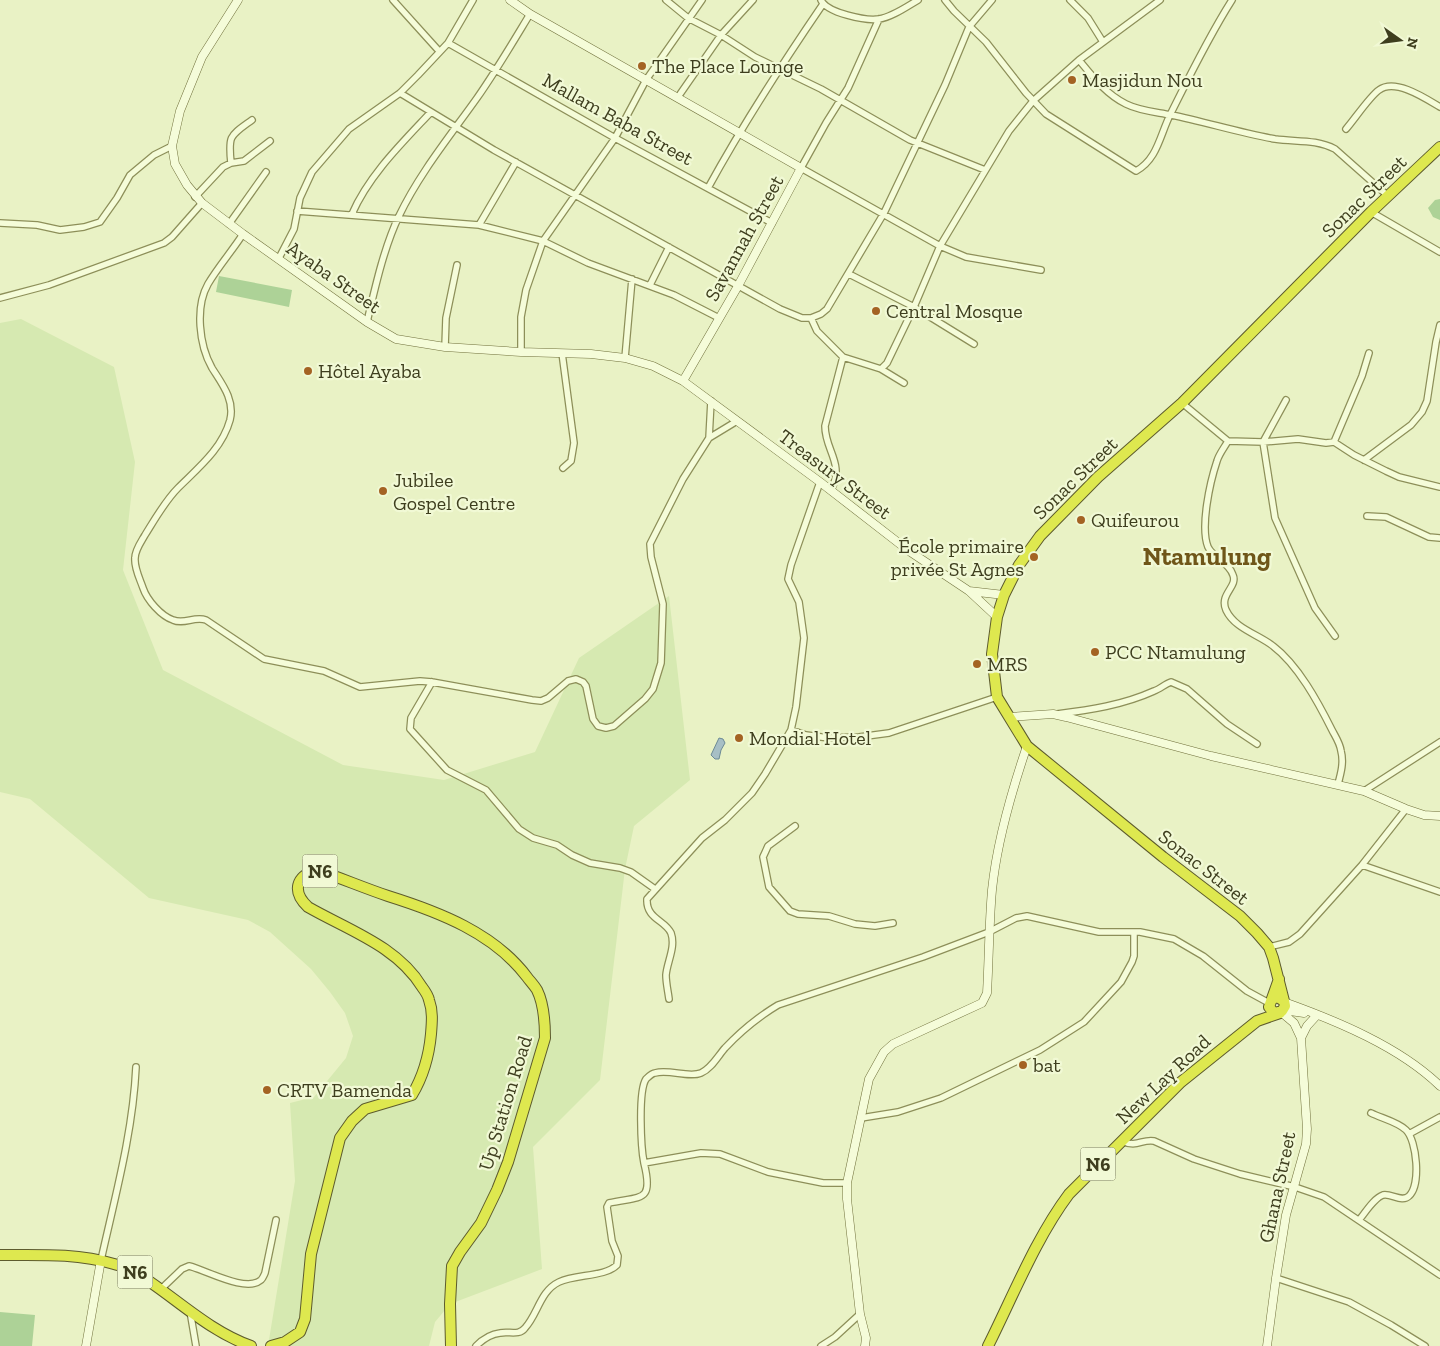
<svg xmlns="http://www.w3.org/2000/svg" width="1440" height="1346" font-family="'Zilla Slab',serif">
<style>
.farmland{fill:#d6e9b1}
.green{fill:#add297}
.water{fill:#a7bfc5;stroke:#6c8a95}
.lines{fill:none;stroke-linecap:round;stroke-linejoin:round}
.street-casing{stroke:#8d8f59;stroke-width:8}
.secondary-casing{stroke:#71713c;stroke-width:9}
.highway-casing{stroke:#5d5b2d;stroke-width:12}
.street{stroke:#f5fcd9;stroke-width:5.5}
.secondary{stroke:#f5fcd9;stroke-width:8}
.highway{stroke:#dee84f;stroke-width:10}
.poi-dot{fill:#a46323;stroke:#f1f9d5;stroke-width:2}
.labels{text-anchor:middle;stroke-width:4.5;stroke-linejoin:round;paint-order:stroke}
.shield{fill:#f1f9d5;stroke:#747655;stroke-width:1}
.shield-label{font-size:19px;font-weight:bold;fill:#3e3e1e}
.poi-label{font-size:20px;fill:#3e3e1e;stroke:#f1f9d5;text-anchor:start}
.street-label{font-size:20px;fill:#3e3e1e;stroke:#f1f9d5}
.district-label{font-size:25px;font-weight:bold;fill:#6f5619;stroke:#f1f9d5}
</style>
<rect width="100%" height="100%" fill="#e9f2c5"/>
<path class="farmland" d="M21,319l93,48 21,95 -12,108 40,100 180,95 101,15 91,-28 44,-94 90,-62 21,184 -56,46 -9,43 -25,211 -67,67 9,122 -92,35 -15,18 -6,24h-161l27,-165 -5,-78 24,-6 32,-39 7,-22 -8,-23 -15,-21 -19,-23 -41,-37 -22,-12 -99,-22 -119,-99 -30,-7v-469z"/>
<path class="green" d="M1440,199v21l-7,-3 -5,-9 7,-8z
M219,276l73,14 -3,17 -73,-15z
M0,1312l35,3 -3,31h-32z"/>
<path class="water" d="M719,738l4,1 2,4 -4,7 -2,9h-4l-4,-4z"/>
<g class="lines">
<defs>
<path id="street" d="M393,0l46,51
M666,0l22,18 33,17 32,-35
M821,0c6,13 45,21 58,19 13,-2 27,-12 39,-19
M945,0l9,11 32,31 40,51 20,21 90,57c22,-12 24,-37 35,-58 19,-38 38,-77 61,-113
M1070,0l18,18 15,24
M879,19l-31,69 -22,35 -25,45 139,78 26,11 75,13
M448,43l167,95 157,85
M1079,60c14,17 27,34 47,44 14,7 30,8 45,11 35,7 69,18 104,24 21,3 41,0 60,10l53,47
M400,93l94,57 286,159 22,9h9l10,-4 6,-5 57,-96 61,-128 24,-58 23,-27
M678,97l43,-62 34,22 66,32 89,51 75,30
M1346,129c8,-9 24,-33 33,-39 16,-12 46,8 61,17
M231,163c-3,-28 -1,-27 21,-43
M708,188c35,-64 74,-124 115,-184
M195,197l28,-30 8,-4 13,-2 26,-20
M297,211l182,14 64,16 45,22 86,32 45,23
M1371,212l69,40
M352,214c17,-39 50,-71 79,-102
M0,223l37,2 23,5 24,-3 16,-5 17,-24 13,-23 24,-20 18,-9
M229,224l37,-52
M479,225l37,-63
M243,234c-11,17 -25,33 -35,50 -13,23 -9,61 4,84 10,16 23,32 18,52 -8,29 -32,48 -52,68 -13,13 -23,31 -33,47 -4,7 -10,15 -10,23 -1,10 5,21 8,30 4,12 18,28 30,32 11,5 21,-4 33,0l58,39 60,12 36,16 60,-6 12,1 100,18 9,1 7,-3 20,-17 8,-2 7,3 3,4 7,33 5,7 8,2 8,-2 31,-27 8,-10 8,-26 2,-59 -12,-47 -1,-13 33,-65 26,-41 28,-17
M279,258l15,-29 6,-31 12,-26 37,-43 51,-36 18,-18 30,-32 25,-43
M849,274l65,33 60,37
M650,285l19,-38
M0,298l49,-13 115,-42 8,-6 30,-34
M811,318l6,13 26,26 -18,69c0,25 20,37 6,64
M367,322c8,-34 17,-75 32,-106 20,-42 51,-80 78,-118 19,-27 36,-56 53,-84
M445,347l1,-29 11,-53
M521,352v-35l5,-27 17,-49 72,-103 31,-58 56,-80
M562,353l12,90 -3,18 -8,7
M843,357l38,12 6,-6 27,-56 26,-61 69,-115 24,-30 46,-41 81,-60
M625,358l7,-79
M881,369l23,14
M1286,400l-23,42 12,76 40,90 20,28
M1182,403l46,38
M709,438l2,-37
M1334,442l28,-66 7,-23
M1364,460l47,-35 11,-13 5,-11 9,-59 4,-17
M1367,516l19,1 43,20 11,1
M432,682l-21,36 -1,11 37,41 39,20 33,39 14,9 24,7 15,10 18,8 30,5 11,4 24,17
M1057,714c33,-4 66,-9 97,-23 6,-2 11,-7 17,-9l16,7 40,35 30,20
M791,730l15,5 23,3 30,-1 30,-4 108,-36
M1338,784c3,-11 6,-22 3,-33 -1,-8 -6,-15 -9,-21 -14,-28 -34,-65 -59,-84 -15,-12 -38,-17 -47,-36 -7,-16 12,-23 7,-35 -4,-13 -19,-16 -25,-28 -8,-20 2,-65 9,-86 2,-7 7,-13 11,-20l35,1 35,-3 28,4 8,-1 20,13 32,16 13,6 41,10
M1364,791l76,-49
M795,826l-27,20 -5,11 6,30 21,24 8,3 31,2 26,8 20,2 18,-3
M1362,865l78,27
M1269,947l20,-5 11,-8 62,-69 44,-56
M669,999c-1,-8 -3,-16 -3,-24 1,-13 10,-28 5,-42 -6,-13 -25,-14 -24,-34l55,-61 23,-18 27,-27 13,-19 26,-44 5,-23 8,-69 -5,-36 -11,-23 3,-14 29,-83
M861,1118l37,-6 43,-14 99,-48 44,-28 37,-40 11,-20 2,-6v-24
M1409,1134l31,-17
M1121,1141c17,7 20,-2 33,0l40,18 46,15 55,13 29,10 116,78
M847,1183h-24l-55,-11 -48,-18 -19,-1 -57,10c-3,-15 -6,-72 2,-84 2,-2 7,-6 9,-6 14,-4 34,5 46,0 10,-4 17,-17 24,-25 16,-17 33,-31 53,-43l145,-48 66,-25 27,-14 11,-2 72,16h41l34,7 29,17 44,35 22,12
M1359,1220c6,-7 15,-22 24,-25 8,-2 19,8 26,1 12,-11 8,-55 -3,-66 -8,-8 -25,-12 -35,-17
M101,1260c14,-63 32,-128 35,-193
M1276,1278l73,24 42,23 34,21
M160,1290l22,-21 7,-3c17,4 57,27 72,14 2,-2 3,-5 4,-7l11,-53
M190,1311l6,35
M476,1346c6,-6 15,-12 24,-13 9,-2 19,3 25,-5 13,-14 15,-37 34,-46 17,-8 46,-5 58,-17l1,-9 -6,-15 -5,-34 2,-4c32,-7 45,0 35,-40
M821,1346l14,-9 25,-23"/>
<path id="secondary" d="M238,0l-36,57 -22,54 -8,35 3,18 12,21 15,18 41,31 124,88 29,17 49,8 76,5 70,2 34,4 28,8 30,15 137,101 89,69 60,40 28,26
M510,0l20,14 271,154 -63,118 -55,95
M969,591l35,4
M1010,717l43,-3 13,3 145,39 153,35 42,18 18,6 16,1
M1284,1002c53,19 116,45 156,84
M1283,1010l21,3
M1301,1038l6,-12 10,-11
M86,1346l15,-86
M865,1346l1,-8 -6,-24 -13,-115v-16l22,-104 15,-27 9,-8 89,-41 5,-10c2,-34 2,-69 5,-103 5,-49 19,-97 35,-144
M1267,1346l9,-68 10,-63 20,-71 1,-15 -6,-91 -7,-15 -13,-11"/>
<path id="highway" d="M1272,999l5,-2 7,4 1,5 -3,5 -8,2 -5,-6 10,-28
M1284,1001l-11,-43 -4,-11 -12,-14 -17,-17 -77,-59 -136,-111 -30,-49 -5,-43 5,-37 7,-22 15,-30 21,-29 58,-59 84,-74 189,-191 69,-65
M0,1255c38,0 77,-2 114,9 6,2 13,3 18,6 40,24 74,60 119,76
M271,1346l14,-4 15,-10 5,-13 6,-65 29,-116 12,-17 13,-12 47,-14c12,-20 17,-39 19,-61 1,-12 2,-23 -2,-34 -1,-5 -4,-9 -7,-13 -25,-41 -74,-57 -114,-80 -16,-15 -13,-31 9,-37 24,8 47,18 71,26 51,16 106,37 139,81 3,4 7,8 10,13 7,14 8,32 8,48l-37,124 -11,28 -16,33 -21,29 -8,14 -2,38 1,42
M988,1346c25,-50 48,-108 81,-152l112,-112 76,-61 23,-8"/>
</defs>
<use href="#street" class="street-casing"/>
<use href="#secondary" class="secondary-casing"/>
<use href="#highway" class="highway-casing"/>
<use href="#street" class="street"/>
<use href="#secondary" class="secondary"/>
<use href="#highway" class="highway"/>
</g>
<g class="poi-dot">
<circle cx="642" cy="66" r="5"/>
<circle cx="1072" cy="80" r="5"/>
<circle cx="876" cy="311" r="5"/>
<circle cx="308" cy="371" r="5"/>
<circle cx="383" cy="491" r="5"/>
<circle cx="1081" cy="520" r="5"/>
<circle cx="1034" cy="557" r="5"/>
<circle cx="1095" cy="652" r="5"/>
<circle cx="977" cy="664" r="5"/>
<circle cx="739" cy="738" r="5"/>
<circle cx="1023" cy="1065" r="5"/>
<circle cx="267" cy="1090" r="5"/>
</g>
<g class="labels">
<g class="shield">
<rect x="302.5" y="854.5" width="35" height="33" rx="4"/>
<rect x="1080.5" y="1147.5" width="35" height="33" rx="4"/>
<rect x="117.5" y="1255.5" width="35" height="33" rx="4"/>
</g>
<g class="shield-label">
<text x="320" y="878">N6</text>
<text x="1098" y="1171">N6</text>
<text x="135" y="1279">N6</text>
</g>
<g class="poi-label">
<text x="652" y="73">The Place Lounge</text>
<text x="1082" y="87">Masjidun Nou</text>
<text x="886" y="318">Central Mosque</text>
<text x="318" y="378">Hôtel Ayaba</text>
<text x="393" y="487">Jubilee<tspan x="393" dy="23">Gospel Centre</tspan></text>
<text x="1091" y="527">Quifeurou</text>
<text x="1024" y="553" text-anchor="end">École primaire<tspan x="1024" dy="23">privée St Agnes</tspan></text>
<text x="1105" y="659">PCC Ntamulung</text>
<text x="987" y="671">MRS</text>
<text x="749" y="745">Mondial Hotel</text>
<text x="1033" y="1072">bat</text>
<text x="277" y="1097">CRTV Bamenda</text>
</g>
<g class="street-label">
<text transform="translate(618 119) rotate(29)" y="7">Mallam Baba Street</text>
<text transform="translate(1364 196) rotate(-44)" y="7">Sonac Street</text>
<text transform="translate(744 238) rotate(-61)" y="7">Savannah Street</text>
<text transform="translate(334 277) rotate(35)" y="7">Ayaba Street</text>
<text transform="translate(835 474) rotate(37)" y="7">Treasury Street</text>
<text transform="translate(1075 478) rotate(-44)" y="7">Sonac Street</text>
<text transform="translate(1204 867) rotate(38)" y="7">Sonac Street</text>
<text transform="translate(1163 1079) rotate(-43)" y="7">New Lay Road</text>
<text transform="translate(505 1103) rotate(-73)" y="7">Up Station Road</text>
<text transform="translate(1277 1187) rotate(-78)" y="7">Ghana Street</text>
</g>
<g class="district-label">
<text x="1207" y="565">Ntamulung</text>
</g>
</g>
<g transform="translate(1400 40) rotate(104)" stroke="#f1f9d5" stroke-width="4" paint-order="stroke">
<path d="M0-4L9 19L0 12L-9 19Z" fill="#3e3e1e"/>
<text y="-8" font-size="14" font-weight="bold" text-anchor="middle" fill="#3e3e1e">N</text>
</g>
</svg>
